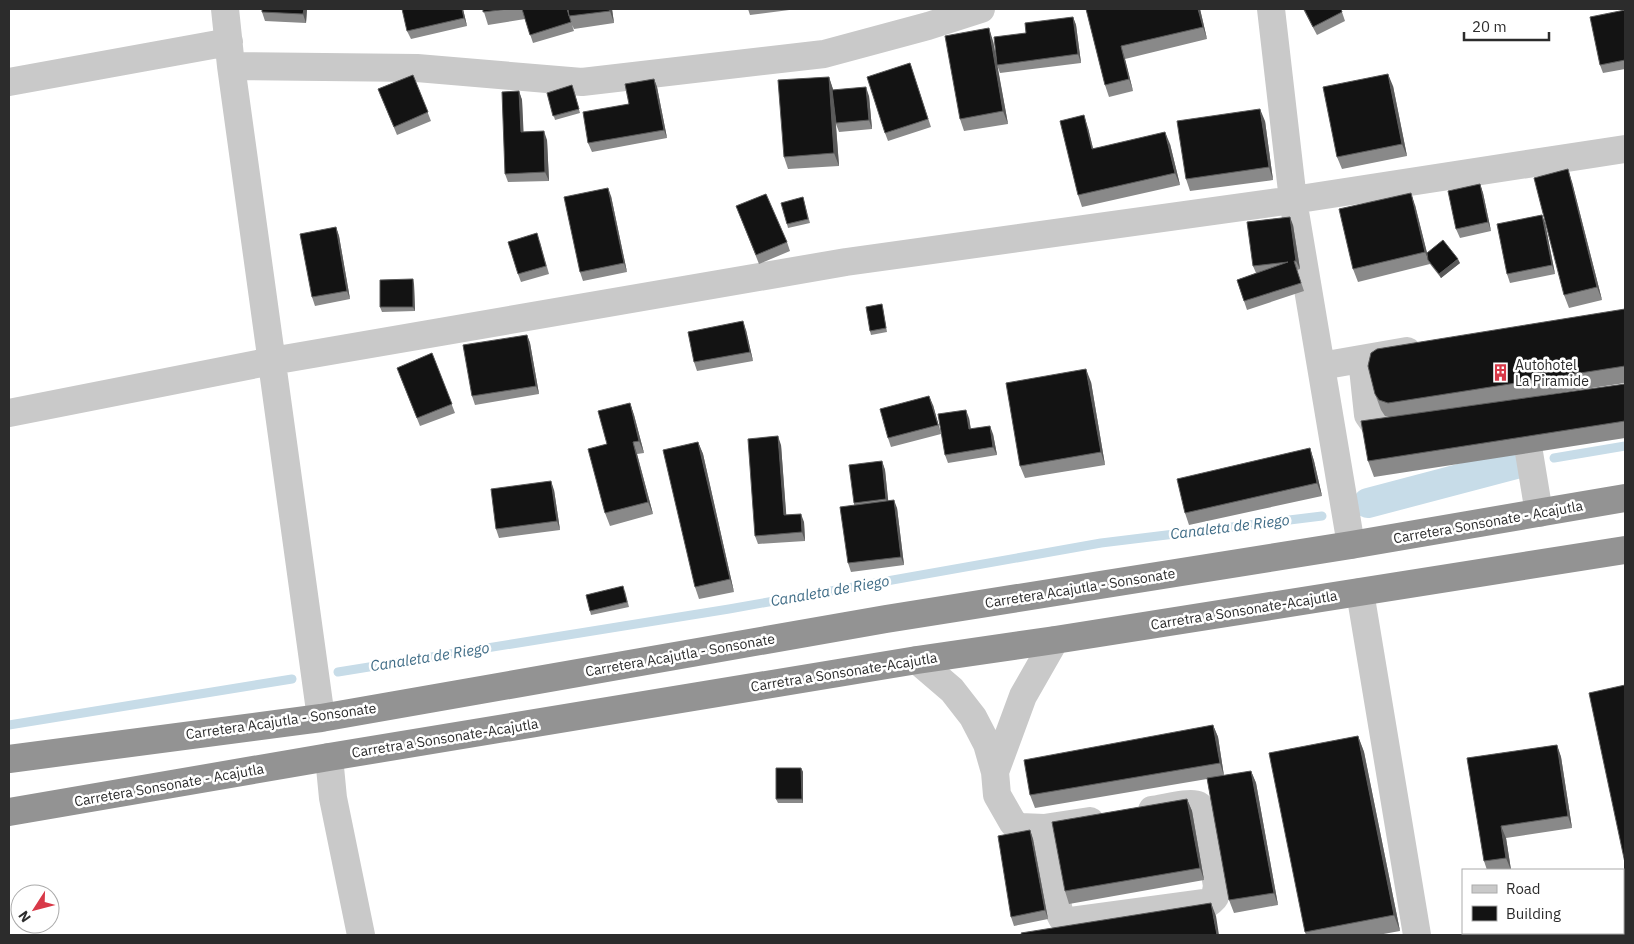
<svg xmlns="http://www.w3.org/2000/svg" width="1634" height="944" font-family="'IBM Plex Sans',sans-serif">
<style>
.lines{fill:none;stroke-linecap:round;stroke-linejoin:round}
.stream{stroke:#c7dce8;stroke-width:9}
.canal{stroke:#c7dce8;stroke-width:30}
.minor{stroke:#c9c9c9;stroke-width:28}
.highway{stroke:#939393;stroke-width:28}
.wall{fill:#898989}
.shaded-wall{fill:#5a5a5a}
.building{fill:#131313;stroke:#5a5a5a}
.labels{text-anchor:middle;stroke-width:5;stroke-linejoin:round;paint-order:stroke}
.poi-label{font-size:14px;fill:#2c2c2c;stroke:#fff;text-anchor:start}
.street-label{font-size:14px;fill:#2c2c2c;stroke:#fff}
.water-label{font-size:15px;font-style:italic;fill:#406d87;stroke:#fff}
</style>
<rect width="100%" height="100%" fill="#fff"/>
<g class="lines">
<path class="stream" d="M1554,458l71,-12
M338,672l391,-63 372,-66 221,-27
M9,725l283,-46"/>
<path class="canal" d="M1368,503l148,-39"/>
<path class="minor" d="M225,9l6,57 90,652
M1271,9l22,191 58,345
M231,66l186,2 165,14 242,-28 104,-28 53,-17
M9,82l220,-40
M1362,359l6,56 7,10 8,1 23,-3
M1321,366l86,-15
M9,413l263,-52 574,-99 447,-62 332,-51
M1523,416l16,97
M1360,592l57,343
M917,660l35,30 21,27 14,27 8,28 2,23 16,28 7,4 24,1 46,-7
M329,757l4,41 28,137
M995,772l28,-76 32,-56
M1044,828l15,84 3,6 7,3 141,-19 5,-5 2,-11 -12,-71c-1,-3 -3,-8 -7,-10 -8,-4 -36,4 -46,5
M1623,913l2,-1
M1490,935l15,-2"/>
<path class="highway" d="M9,759l312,-41 565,-99 465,-74 274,-47
M9,812l320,-55 588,-97 138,-20 570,-90"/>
</g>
<path class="wall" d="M262,9h45l-1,14 -41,-2 -3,-9z
M463,9l4,17 -56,13 -4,-8z
M483,9h85l1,4 -1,-4h44l2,14 -40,6 -2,-4 2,6 -41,12 -8,-24 -37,6z
M748,9h49l-47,6z
M1086,9h114l7,30 -82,20 8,32 -24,6 -4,-12z
M1303,9h38l4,12 -28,14z
M1625,10v59l-22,4 -3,-8z
M1073,17l3,8 5,38 -81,10 -3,-8 11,59 -44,7 -4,-12 33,-78 4,21 29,-29z
M910,63l21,64 -43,14 -3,-8z
M413,75l18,46 -34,14 -19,-46z
M829,77l4,13 36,6 3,33 -33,3 -3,-8 3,42 -51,3 -4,-12z
M654,79l3,8 10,51 -75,14 -4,-9z
M1393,86l14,70 -65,13 -5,-12z
M574,90l6,23 -25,7 -8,-27z
M519,91l3,9 1,32 24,8 2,41 -41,1 -3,-8z
M1265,121l8,59 -83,11 -4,-12z
M1088,128l5,20 77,-4 10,41 -98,22 -4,-12z
M1572,182l30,118 -33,8 -5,-13z
M1480,184l3,9 8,38 -31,7 -4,-9z
M611,196l16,76 -44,9 -3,-9z
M803,197l7,26 -22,5 -1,-4z
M1415,205l12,48 33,10 -19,15 -11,-14 -72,18 -5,-13z
M736,206l51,36 3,9 -31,13z
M1542,215l3,8 10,51 -45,9 -3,-9z
M1293,225l7,44 -3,1 7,21 -57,19 -10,-30 19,-7 -3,-7z
M336,227l3,9 11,63 -35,7 -3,-9z
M540,242l9,32 -28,8 -3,-8z
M414,284l1,27 -33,1 -2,-5z
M883,308l4,24 -16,3 -1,-4z
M1625,309v74l-93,14 93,-13v54l-251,39 -6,-16 21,-44 -4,-1 -4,-6 -6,-16z
M746,330l7,31 -56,10 -3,-9z
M527,335l3,8 9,51 -64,11 -3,-9z
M432,353l23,60 -35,13 -20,-50z
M1091,382l14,83 -80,13 -5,-12z
M630,403l4,12 10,38 -7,1 16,60 -43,12 -5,-13z
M933,405l8,29 -50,13 -3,-9z
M969,418l2,11 22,5 4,21 -49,8 -3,-8z
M698,442l5,12 31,138 -35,7 -4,-12z
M781,445l5,70 18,7 1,19 -47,3 -3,-8z
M1310,448l4,13 8,35 -133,29 -4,-12z
M882,461l3,9 3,31 9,7 7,57 -53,7 -3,-9 6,-58v-2z
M554,490l6,40 -61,8 -3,-9z
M625,591l4,16 -38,8 -1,-4z
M1213,725l5,12 6,39 27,-5 5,12 22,122 -44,8 -5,-13 -22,-121 -172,29 -5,-13z
M1358,736l6,16 36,179 -22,4h-72l-1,-3z
M1557,745l4,12 11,71 -66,10 5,32h-24l-3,-9 -17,-103z
M801,768l2,4v31h-25l-2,-4z
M1187,799l5,12 12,69 -135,24 -4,-13z
M1030,830l3,9 15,80 -34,7 -3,-9z"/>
<path class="shaded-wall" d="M304,9h3l-1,14 -3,-9z
M462,9h1l4,17 -3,-8z
M609,9h3l2,14 -4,-12z
M1198,9h2l7,30 -4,-12z
M1073,17l3,8 5,38 -3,-9z
M989,28l4,13 15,83 -5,-13z
M1121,46l4,13 8,32 -4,-12z
M1388,74l5,12 14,70 -5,-12z
M829,77l4,12 6,77 -5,-13z
M654,79l3,8 10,51 -3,-8z
M866,87l3,9 3,33 -3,-9z
M519,91l3,9 2,40 -3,-8z
M1260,109l5,12 8,59 -4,-13z
M1084,115l4,13 8,33 -4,-12z
M544,131l3,9 2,41 -4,-9z
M1165,132l5,12 10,41 -5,-12z
M1568,169l4,13 30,118 -5,-13z
M1480,184l3,9 8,38 -3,-9z
M608,188l3,8 16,76 -3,-9z
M1411,193l4,12 14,56 -4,-9z
M1542,215l3,8 10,51 -3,-9z
M1290,217l3,8 7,44 -4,-8z
M336,227l3,9 11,63 -3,-8z
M1458,259l2,4 -19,15 -2,-4z
M413,279l1,5 1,27 -2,-4z
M743,321l3,9 7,31 -3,-9z
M527,335l3,8 9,51 -3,-8z
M1086,369l5,13 14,83 -4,-13z
M929,396l4,9 8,29 -3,-9z
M630,403l4,12 10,38 -5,-12z
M966,410l3,8 3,20 -3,-9z
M990,426l3,8 4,21 -4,-8z
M778,436l3,9 6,79 -3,-9z
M633,442l4,12 16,60 -5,-12z
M698,442l5,12 31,138 -4,-13z
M1310,448l4,13 8,35 -5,-13z
M882,461l3,9 4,38 -3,-9z
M551,481l3,9 6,40 -3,-9z
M894,500l3,8 7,57 -3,-8z
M801,514l3,8 1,19 -3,-9z
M1213,725l5,12 6,39 -4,-13z
M1358,736l6,16 36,179 -6,-16z
M1557,745l4,12 11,71 -4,-12z
M801,768l2,4v31l-1,-4z
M1251,771l5,12 22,122 -4,-12z
M1187,799l5,12 12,69 -4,-12z
M1501,826l5,12 5,32 -5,-12z
M1030,830l3,9 15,80 -3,-9z
M1211,903l5,13 3,19h-2z"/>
<path class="building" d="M262,9h42l-1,5 -41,-2z
M402,9h60l2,9 -57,13z
M483,9h25l-25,3z
M522,9h45l4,13 -41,13z
M568,9h41l1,2 -41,5z
M1086,9h112l5,18 -82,19 8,33 -24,6z
M1304,9h37l1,3 -29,15z
M1625,10v50l-25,5 -10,-48z
M1073,17l5,37 -81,11 -3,-28 32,-4 -1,-10z
M989,28l14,83 -43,8 -15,-83z
M910,63l18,56 -43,14 -18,-56z
M1388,74l14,70 -65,13 -14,-70z
M413,75l15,37 -34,15 -16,-38z
M829,77l5,76 -50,4 -6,-77z
M654,79l10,51 -76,13 -5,-31 46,-8 -4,-20z
M572,85l7,24 -26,7 -6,-23z
M866,87l3,33 -33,3 -4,-33z
M519,91l2,41 23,-1 1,41 -40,2 -3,-82z
M1260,109l9,58 -83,12 -9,-58z
M1084,115l8,34 73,-17 10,41 -97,22 -18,-74z
M1568,169l29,118 -33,8 -30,-117z
M1480,184l8,38 -32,7 -8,-38z
M608,188l16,75 -44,9 -16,-75z
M1411,193l14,59 -72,17 -14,-60z
M766,194l21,48 -31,13 -20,-49z
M803,197l5,22 -21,5 -6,-21z
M1542,215l10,50 -45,9 -10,-50z
M1290,217l6,44h-2l7,22 -57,18 -7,-21 51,-18 -35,4 -6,-44z
M336,227l11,64 -35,6 -12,-63z
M537,233l9,33 -28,8 -10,-32z
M1443,240l15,19 -19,15 -11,-14 -1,-7z
M413,279v28h-33v-27z
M882,304l4,24 -16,3 -4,-24z
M1625,309v57l-237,37 -9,-3 -4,-6 -7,-28 3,-13 6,-4z
M743,321l7,31 -56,10 -6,-30z
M527,335l9,51 -64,10 -9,-51z
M432,353l20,51 -35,14 -20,-50z
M1086,369l15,83 -81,14 -14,-83z
M1625,384v37l-257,40 -7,-40z
M929,396l9,29 -50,13 -8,-29z
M630,403l9,38 -6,1 15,60 -43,11 -17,-64 19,-5 -9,-33z
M966,410l3,19 21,-3 3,21 -48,8 -7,-41z
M778,436l6,79 17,-1 1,18 -47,4 -7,-97z
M698,442l32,137 -35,8 -32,-137z
M1310,448l7,35 -132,30 -8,-34z
M882,461l4,38 -32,4 -5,-38z
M551,481l6,40 -61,8 -5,-40z
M894,500l7,57 -53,6 -8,-56z
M623,586l4,16 -37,9 -4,-16z
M1625,685v178l-36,-170z
M1213,725l7,38 -190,32 -6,-35z
M1358,736l36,179 -89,17 -36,-179z
M1557,745l11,71 -67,10 5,32 -22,3 -17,-103z
M776,768h25l1,31h-26z
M1251,771l23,122 -45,7 -22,-122z
M1187,799l13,69 -135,23 -13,-69z
M1030,830l15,80 -34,7 -13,-81z
M1211,903l6,32h-195l-1,-2z"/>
<defs>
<symbol id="building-bare" viewBox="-9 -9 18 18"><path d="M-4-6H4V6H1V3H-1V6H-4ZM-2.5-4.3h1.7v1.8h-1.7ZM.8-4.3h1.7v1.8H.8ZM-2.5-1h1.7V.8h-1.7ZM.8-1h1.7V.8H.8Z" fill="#d83948" stroke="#fff" stroke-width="2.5" paint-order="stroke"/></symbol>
</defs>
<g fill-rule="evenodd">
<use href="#building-bare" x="1488" y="360" width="25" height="25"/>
</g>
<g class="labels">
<g class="poi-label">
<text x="1515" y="370">Autohotel<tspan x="1515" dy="16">La Piramide</tspan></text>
</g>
<g class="street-label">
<text transform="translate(1488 522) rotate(-10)" y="5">Carretera Sonsonate - Acajutla</text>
<text transform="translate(1080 588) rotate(-9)" y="5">Carretera Acajutla - Sonsonate</text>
<text transform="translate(1244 610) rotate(-9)" y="5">Carretra a Sonsonate-Acajutla</text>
<text transform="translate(680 655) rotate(-10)" y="5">Carretera Acajutla - Sonsonate</text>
<text transform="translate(844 672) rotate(-9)" y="5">Carretra a Sonsonate-Acajutla</text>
<text transform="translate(281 721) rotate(-8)" y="5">Carretera Acajutla - Sonsonate</text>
<text transform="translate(445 738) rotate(-9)" y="5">Carretra a Sonsonate-Acajutla</text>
<text transform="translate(169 785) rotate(-10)" y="5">Carretera Sonsonate - Acajutla</text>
</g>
<g class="water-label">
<text transform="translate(1230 527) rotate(-7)" y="5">Canaleta de Riego</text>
<text transform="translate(830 591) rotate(-10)" y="5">Canaleta de Riego</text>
<text transform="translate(430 657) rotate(-9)" y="5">Canaleta de Riego</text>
</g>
</g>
<rect width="1634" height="944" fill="none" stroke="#2c2c2c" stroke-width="20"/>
<rect x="1462" y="869" width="162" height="65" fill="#ffffff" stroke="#ababab"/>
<rect x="1472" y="885" width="25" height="8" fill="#c9c9c9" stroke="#ababab"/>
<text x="1506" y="894" font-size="15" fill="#2c2c2c">Road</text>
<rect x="1472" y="906" width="25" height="15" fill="#131313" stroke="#ababab"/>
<text x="1506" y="919" font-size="15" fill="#2c2c2c">Building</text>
<g transform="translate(35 909) rotate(234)"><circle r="24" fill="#ffffff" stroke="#ababab"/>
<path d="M0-4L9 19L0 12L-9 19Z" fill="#d83948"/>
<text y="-8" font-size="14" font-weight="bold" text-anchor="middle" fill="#2c2c2c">N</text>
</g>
<path d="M1464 32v8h85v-8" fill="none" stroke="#2c2c2c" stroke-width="2.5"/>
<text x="1472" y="32" font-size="15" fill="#2c2c2c" stroke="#ffffff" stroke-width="4" paint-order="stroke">20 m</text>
</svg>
